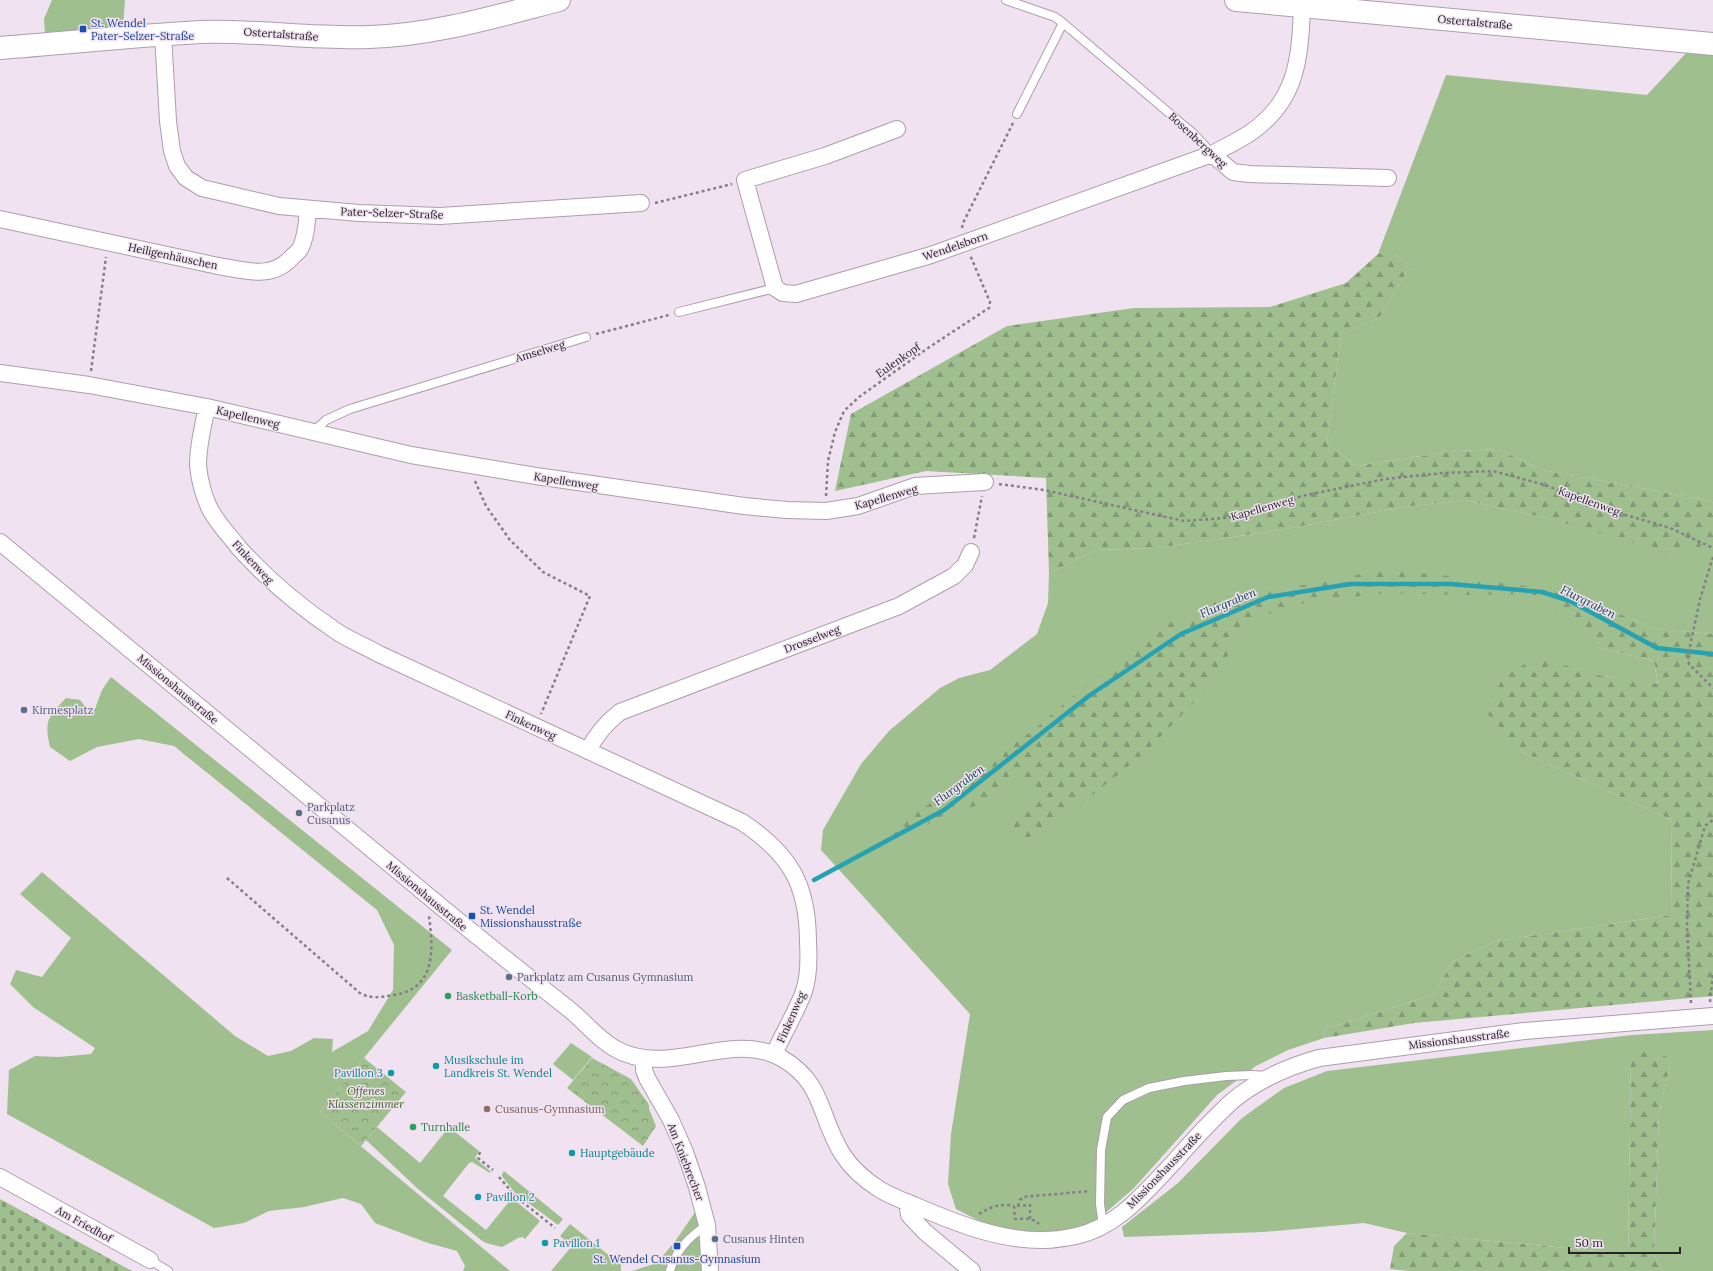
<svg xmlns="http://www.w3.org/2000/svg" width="1713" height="1271" font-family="Lora,serif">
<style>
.grass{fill:#9fbf8f}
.forest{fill:url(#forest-firs)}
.cemetery{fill:url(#cemetery-stones)}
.park{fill:url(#park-crowns)}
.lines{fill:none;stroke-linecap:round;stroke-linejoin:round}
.stream{stroke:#26a2b3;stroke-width:4.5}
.lane-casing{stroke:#ac9eab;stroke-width:10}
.street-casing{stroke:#ac9eab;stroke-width:18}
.secondary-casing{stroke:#ac9eab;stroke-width:24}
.path{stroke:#867d86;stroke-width:2.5;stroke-dasharray:3 3;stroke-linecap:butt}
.lane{stroke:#fff;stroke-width:8}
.street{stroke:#fff;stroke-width:16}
.secondary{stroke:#fff;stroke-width:22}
.transit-dot{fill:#1a4fb4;stroke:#f0e2f0;stroke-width:1.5}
.service-dot{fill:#5c6f8a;stroke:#f0e2f0;stroke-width:1.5}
.leisure-dot{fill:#2e9e5b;stroke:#f0e2f0;stroke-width:1.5}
.culture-dot{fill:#0f9aa8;stroke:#f0e2f0;stroke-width:1.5}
.education-dot{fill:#8d6e63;stroke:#f0e2f0;stroke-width:1.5}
.labels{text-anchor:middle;stroke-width:3;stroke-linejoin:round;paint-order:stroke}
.street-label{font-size:11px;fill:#272227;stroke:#f0e2f0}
.transit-label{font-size:11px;fill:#164399;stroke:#f0e2f0;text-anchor:start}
.service-label{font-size:11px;fill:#4e5e75;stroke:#f0e2f0;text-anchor:start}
.leisure-label{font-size:11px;fill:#27864d;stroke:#f0e2f0;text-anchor:start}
.culture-label{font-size:11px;fill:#0d838f;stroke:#f0e2f0;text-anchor:start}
.park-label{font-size:11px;font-style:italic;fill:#36601c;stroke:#f0e2f0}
.education-label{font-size:11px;fill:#785e54;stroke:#f0e2f0;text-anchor:start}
.water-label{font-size:12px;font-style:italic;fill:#12454c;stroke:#f0e2f0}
</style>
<defs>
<pattern id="forest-firs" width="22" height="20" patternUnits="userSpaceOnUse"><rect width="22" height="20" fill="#9fbf8f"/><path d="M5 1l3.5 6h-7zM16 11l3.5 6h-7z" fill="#829b75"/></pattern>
<pattern id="cemetery-stones" width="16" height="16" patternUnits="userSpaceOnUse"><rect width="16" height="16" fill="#9fbf8f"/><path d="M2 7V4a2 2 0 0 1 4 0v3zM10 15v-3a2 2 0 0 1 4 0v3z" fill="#829b75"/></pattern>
<pattern id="park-crowns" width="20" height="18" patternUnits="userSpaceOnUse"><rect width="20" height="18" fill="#9fbf8f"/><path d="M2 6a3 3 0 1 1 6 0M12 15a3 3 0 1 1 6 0" fill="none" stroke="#829b75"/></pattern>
</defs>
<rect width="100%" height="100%" fill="#f0e2f0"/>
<path class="grass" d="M52,0h73l-2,27 -78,7 -1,-15z
M1689,50l24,2v451l-12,-4 -159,-29 -44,-21 -43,2 -99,15 -29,-23 14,-109 38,-16 32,-52 -17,-12h-16l68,-179 201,20z
M1465,500l89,20 159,19v95l-58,-5 -44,-19 -41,-22 27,59 57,14 4,24 -60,-10 -76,77 150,68 -1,95 -175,26 -43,20 -20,34 -108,34 -1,9 -36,12 -32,16 -39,29 -83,93 -45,39 -22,8 -66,-3 -45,-23 -8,-25 3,-50 19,-120 -149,-164 2,-20 38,-66 28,-33 51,-43 19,-10 31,-8 47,-36 11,-31 1,-30 47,-23 60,-2 124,-18 124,-23z
M111,677l341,273 -132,162 190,159h-47l2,-5 -8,-15 -29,-8 -53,-20 -14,-19 -18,-6 -39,9 -35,4 -25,12 -30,5 -207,-114 2,-44 26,-14 24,1 32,-3 4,-6 -62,-41 -23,-23 6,-14 26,7 29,-39 -51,-44 22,-22 193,164 33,20 23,-5 23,-13 19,1 -1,13 36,-21 25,-41 1,-45 -17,-35 -203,-164 -35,-7 -42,8 -27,14 -20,-14c-6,-27 -2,-30 16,-49l14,2 7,9h8l7,-19z
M1713,1030v241h-50l-9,-17 5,-140 11,-49 -39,-7 -3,196 -221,-21 -43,-10 -101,9 -139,5 -2,-10 56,-44 64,-65 42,-30 43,-17 305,-36z
M571,1043l21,14 -19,23 -20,-16z
M377,1127l43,36 29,-36 30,24 -4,7 16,14 -1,1 -18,-11 -3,1 -26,33 43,34 26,-32 28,23 -15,18 -2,-2 -5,1 -16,9 -16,-4 -5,-3 -63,-51 -52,-49z
M504,1171l59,48 -5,6 -43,-32 -13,-17v-2z
M698,1208l6,63h-72l25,-8 19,-23z
M570,1224l51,41v6h-70l21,-25 -12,-10z"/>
<path class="forest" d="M1378,254h16l17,12 -32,52 -38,16 -14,109 29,23 99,-15 43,-2 44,21 159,29 12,4v36l-17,10 -28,4 -114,-33 -89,-20 -61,7 -124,23 -124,18 -60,2 -47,23 -3,-95 -120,-7 -91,20 16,-77 156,-88 127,-18 136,-1 76,-24z
M1382,570l91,8 40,7 26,2 15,6 16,-5 41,22 44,19 58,5v362l-299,27 -90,15 1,-9 108,-34 20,-34 43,-20 175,-26 1,-95 -150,-68 -38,-42 20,-33 32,-20 62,18 60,9 -4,-23 -57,-14 -45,-39 1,-8 -23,-6 -66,1 -78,-2 -78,9 -63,19 -30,59 -69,72 -81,65 -43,24 -11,-2v-15l26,-21 -3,-20 -21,-6 -35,28 -34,10 -44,25 -9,-5 2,-7 59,-39 84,-61 81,-69 46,-33 68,-31 81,-11z
M1643,1052l23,4 4,9 -11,49 -5,140 9,17h-254l-19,-2 4,-23 13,-13 221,21 3,-197z"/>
<path class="cemetery" d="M0,1199l132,72h-132z"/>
<path class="park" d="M364,1058l42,34 -45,54 -41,-34z
M592,1058l39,21 18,26v4l7,17 -13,20 -76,-58z"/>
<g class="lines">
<path class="stream" d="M814,880l130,-70 146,-115 91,-61 87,-37 82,-13h101l91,8 28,9 87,47 56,6"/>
<defs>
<path id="lane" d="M1006,0l49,17 8,6 132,112 17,19
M1017,114l46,-91
M679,312l96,-24
M313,432l13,-12 24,-11 236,-72
M1103,1226l-3,-22 1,-54 6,-33 16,-17 26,-12 35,-7 42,-5 26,-1 15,1
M150,1260l18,11
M670,1271c5,-20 20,-35 37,-46"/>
<path id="street" d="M163,35l5,86 4,30 5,15 9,12 16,10 77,18 80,7 81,3 201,-13
M897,129l-72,27 -80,24 30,108 8,5 13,1 135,-39 281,-101c13,-7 26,-13 38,-21 47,-32 50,-74 52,-126
M1212,154l21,18 16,2 139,4
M0,219l218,47c26,4 53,14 73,-8 3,-3 7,-6 9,-9 6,-11 7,-27 8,-40
M0,373l89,12 118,22 204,48 125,21 208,30 43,4 39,1 32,-5 57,-20 70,-4
M207,407c-4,19 -9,38 -9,58 1,14 6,33 13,46 7,13 19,25 28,37 29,32 61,59 97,83 13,9 29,15 43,23l363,168c48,32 66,62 66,121 1,16 1,35 -5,51 -8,20 -20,40 -29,60
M0,542c138,114 277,229 415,343 51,43 103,84 155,125 15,12 27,28 44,38 53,32 117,-20 169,11 42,25 36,59 60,96 9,14 22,25 36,34 11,7 25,12 37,17 40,17 84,35 128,34 10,0 22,-2 32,-4 42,-9 70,-45 98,-74 18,-21 37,-41 57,-60 26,-22 56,-35 88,-44l205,-27 189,-15
M588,751c8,-17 18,-28 32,-39l279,-106 55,-30 11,-11 6,-13
M644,1059v11l3,8 24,42 14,32 12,35 10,38 3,46
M0,1177l150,83
M907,1202l2,13 16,17 47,39"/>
<path id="secondary" d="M1236,0l477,44
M0,48c66,-5 133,-12 200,-16 56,-2 112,7 169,5 65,-2 128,-21 190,-37"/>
</defs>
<use href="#lane" class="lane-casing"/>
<use href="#street" class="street-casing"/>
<use href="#secondary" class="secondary-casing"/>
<path class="path" d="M655,203l77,-19
M962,228l1,-5 50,-100
M596,334l73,-19
M91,371l15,-114
M475,481l11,25 24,34 33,32 47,24 -49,118
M999,484l45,6 140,31 53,-4 65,-21 83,-17 58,-6 50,-2 52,14 57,23 68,20 43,20
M826,496l2,-35 7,-29 9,-21 15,-14 69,-49 61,-40 1,-6 -20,-47
M974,538l8,-42
M1713,557l-13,42 -12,57 1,8 24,24
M227,878l134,116c13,5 20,3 33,1 43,-7 39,-46 35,-79
M1710,1002l3,-29
M1691,1003l-4,-76 1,-43 17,-58 8,-6
M480,1152l-2,6 15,12
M499,1177l12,14 -1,1
M508,1194l2,-2 45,36
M1018,1206l2,-6 3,-3 67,-6
M979,1214c11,-7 22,-11 35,-8
M1030,1219v-14l-16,1 1,13c9,0 17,-2 24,5"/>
<use href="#lane" class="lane"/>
<use href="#street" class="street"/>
<use href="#secondary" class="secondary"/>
</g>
<g class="transit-dot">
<rect x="79" y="25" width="8" height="8" rx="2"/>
<rect x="468" y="912" width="8" height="8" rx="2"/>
<rect x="673" y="1242" width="8" height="8" rx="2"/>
</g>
<g class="service-dot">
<circle cx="24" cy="710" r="4"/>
<circle cx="299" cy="813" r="4"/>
<circle cx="509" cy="977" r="4"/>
<circle cx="715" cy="1239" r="4"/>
</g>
<g class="leisure-dot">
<circle cx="448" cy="996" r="4"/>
<circle cx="413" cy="1127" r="4"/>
</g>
<g class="culture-dot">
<circle cx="436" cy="1066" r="4"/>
<circle cx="391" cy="1073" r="4"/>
<circle cx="572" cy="1153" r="4"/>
<circle cx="478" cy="1197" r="4"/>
<circle cx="545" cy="1243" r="4"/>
</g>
<circle class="education-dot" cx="487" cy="1109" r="4"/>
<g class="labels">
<g class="street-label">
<text transform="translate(1475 22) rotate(5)" y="4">Ostertalstraße</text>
<text transform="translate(281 34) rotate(4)" y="4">Ostertalstraße</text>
<text transform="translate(1198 140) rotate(43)" y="4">Bosenbergweg</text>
<text transform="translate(392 213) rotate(2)" y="4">Pater-Selzer-Straße</text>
<text transform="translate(955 246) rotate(-19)" y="4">Wendelsborn</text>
<text transform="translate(173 256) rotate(12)" y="4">Heiligenhäuschen</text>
<text transform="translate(540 351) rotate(-17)" y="4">Amselweg</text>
<text transform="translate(898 360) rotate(-35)" y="4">Eulenkopf</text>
<text transform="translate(248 417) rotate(13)" y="4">Kapellenweg</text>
<text transform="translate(566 481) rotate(9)" y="4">Kapellenweg</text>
<text transform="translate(886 497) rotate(-16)" y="4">Kapellenweg</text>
<text transform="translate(1589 501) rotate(20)" y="4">Kapellenweg</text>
<text transform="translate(1262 508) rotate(-16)" y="4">Kapellenweg</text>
<text transform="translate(253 562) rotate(47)" y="4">Finkenweg</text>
<text transform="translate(812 639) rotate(-21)" y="4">Drosselweg</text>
<text transform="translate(178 689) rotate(40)" y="4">Missionshausstraße</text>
<text transform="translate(531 725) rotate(25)" y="4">Finkenweg</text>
<text transform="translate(427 896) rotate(40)" y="4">Missionshausstraße</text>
<text transform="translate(791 1017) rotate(-66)" y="4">Finkenweg</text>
<text transform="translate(1459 1039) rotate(-7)" y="4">Missionshausstraße</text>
<text transform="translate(686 1162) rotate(69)" y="4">Am Kniebrecher</text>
<text transform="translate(1164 1170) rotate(-46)" y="4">Missionshausstraße</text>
<text transform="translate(84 1224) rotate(29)" y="4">Am Friedhof</text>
</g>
<g class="transit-label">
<text x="91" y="27">St. Wendel<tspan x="91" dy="13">Pater-Selzer-Straße</tspan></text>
<text x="480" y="914">St. Wendel<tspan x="480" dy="13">Missionshausstraße</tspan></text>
<text x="677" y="1263" text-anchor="middle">St. Wendel Cusanus-Gymnasium</text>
</g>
<g class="service-label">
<text x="32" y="714">Kirmesplatz</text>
<text x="307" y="811">Parkplatz<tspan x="307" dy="13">Cusanus</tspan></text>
<text x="517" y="981">Parkplatz am Cusanus Gymnasium</text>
<text x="723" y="1243">Cusanus Hinten</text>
</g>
<g class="leisure-label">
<text x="456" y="1000">Basketball-Korb</text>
<text x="421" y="1131">Turnhalle</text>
</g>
<g class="culture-label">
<text x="444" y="1064">Musikschule im<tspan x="444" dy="13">Landkreis St. Wendel</tspan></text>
<text x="383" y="1077" text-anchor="end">Pavillon 3</text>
<text x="580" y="1157">Hauptgebäude</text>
<text x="486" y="1201">Pavillon 2</text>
<text x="553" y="1247">Pavillon 1</text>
</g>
<g class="park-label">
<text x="366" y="1095">Offenes<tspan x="366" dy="13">Klassenzimmer</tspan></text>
</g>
<g class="education-label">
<text x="495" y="1113">Cusanus-Gymnasium</text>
</g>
<g class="water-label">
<text transform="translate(1588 602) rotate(26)" y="4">Flurgraben</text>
<text transform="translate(1228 603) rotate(-23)" y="4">Flurgraben</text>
<text transform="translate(959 785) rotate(-37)" y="4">Flurgraben</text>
</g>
</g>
<path d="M1569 1247v6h111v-6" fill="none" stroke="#272227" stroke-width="2"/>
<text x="1575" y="1247" font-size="12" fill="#272227" stroke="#f0e2f0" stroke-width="3" paint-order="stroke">50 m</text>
</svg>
